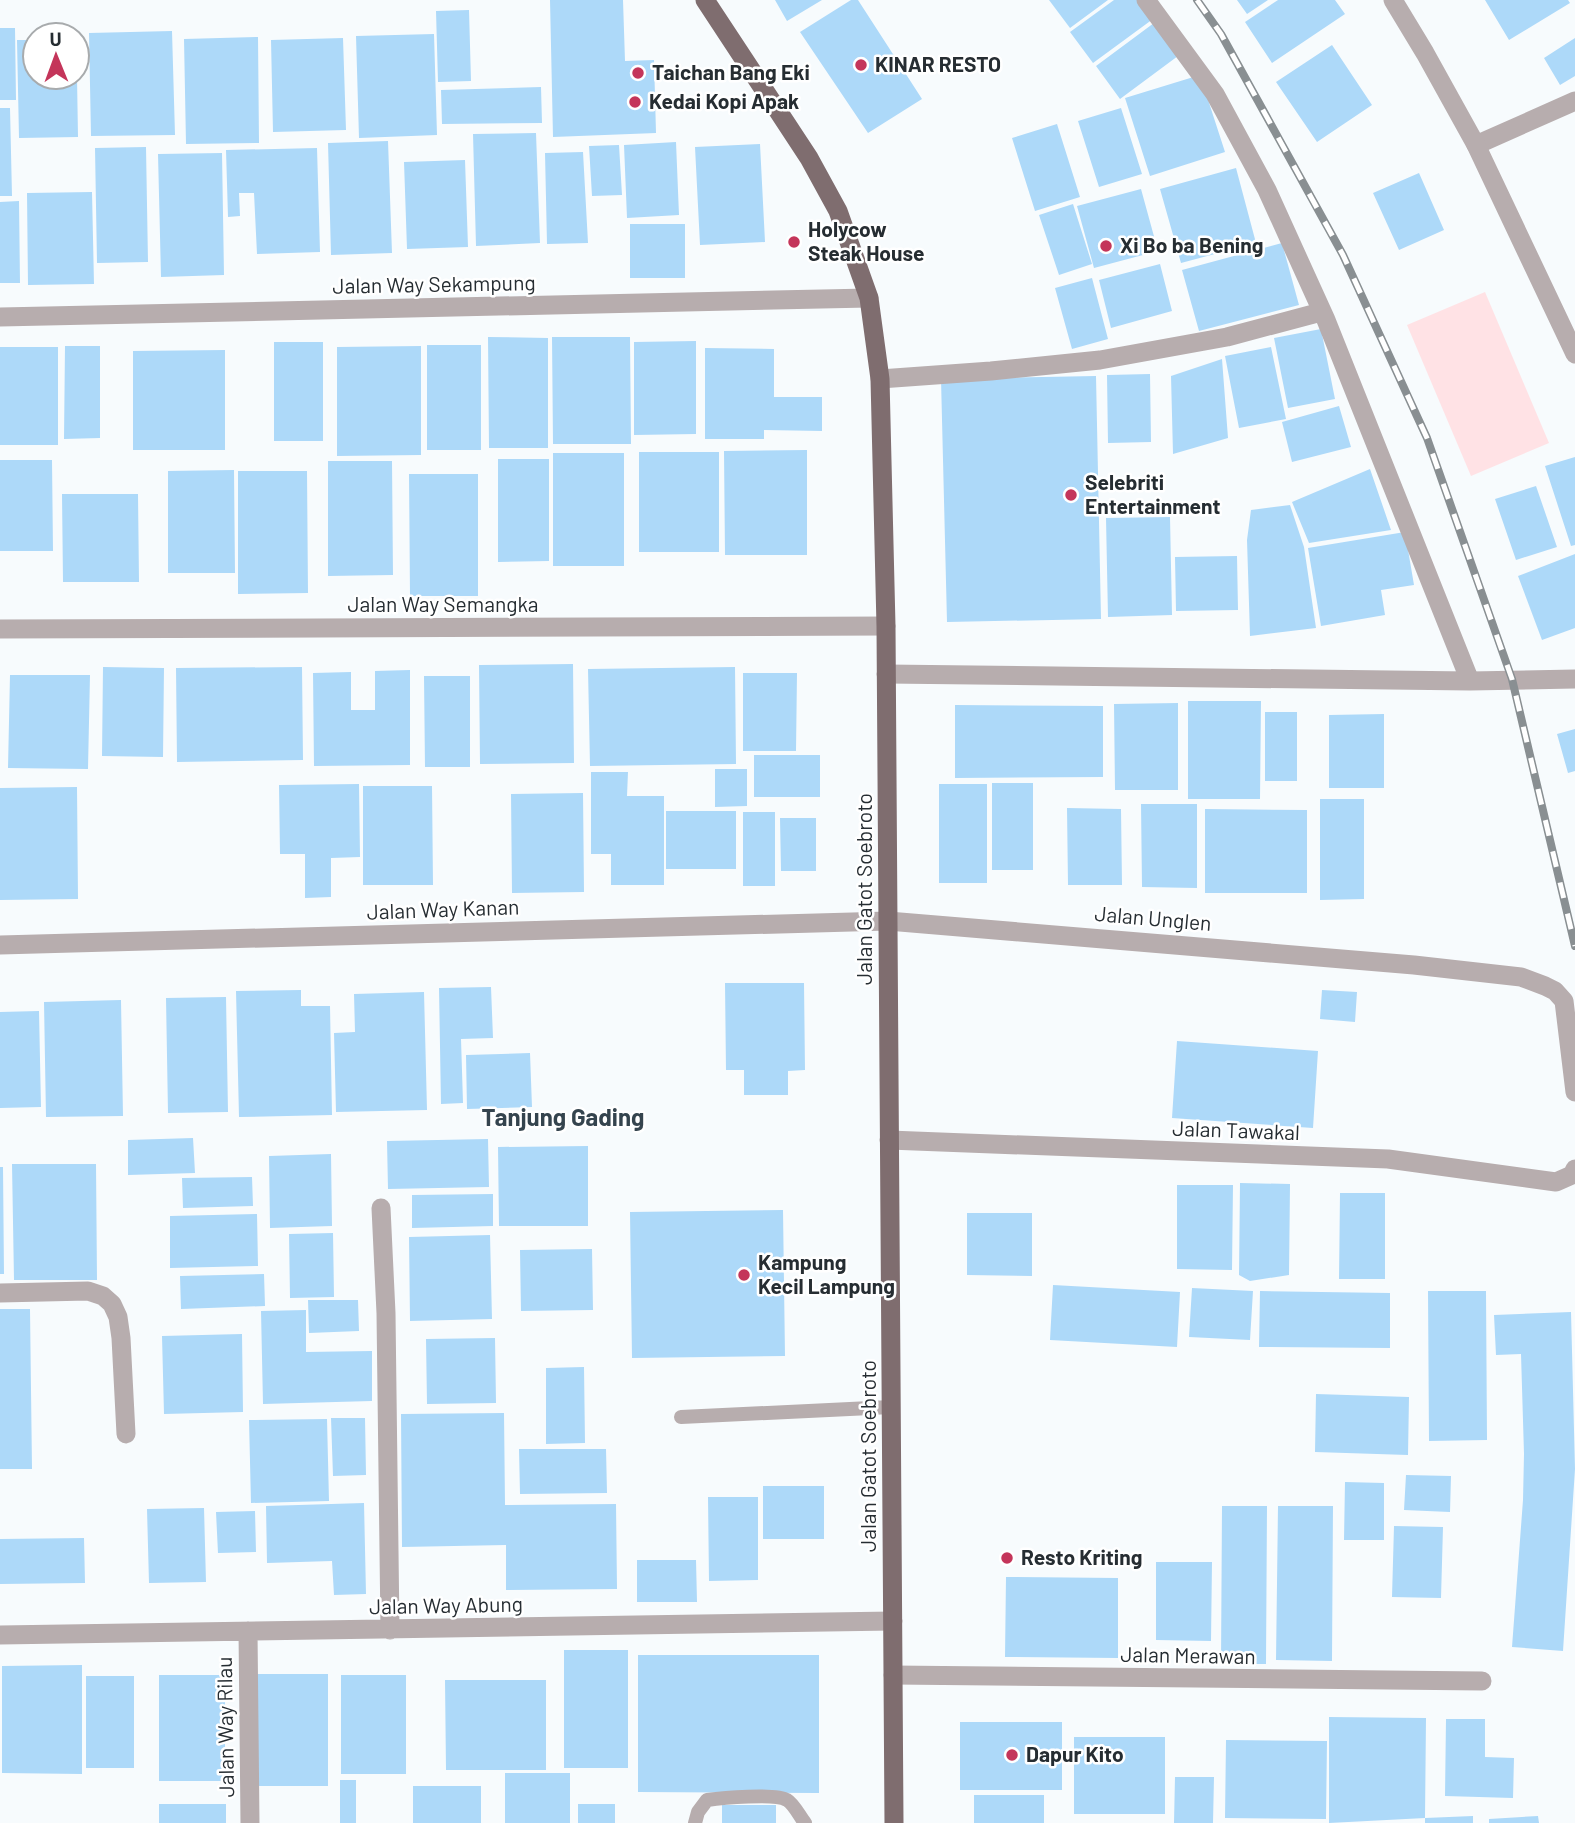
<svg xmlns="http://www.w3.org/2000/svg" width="1575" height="1823" font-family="Barlow,sans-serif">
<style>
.green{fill:#ffe2e5}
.building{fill:#add9f9}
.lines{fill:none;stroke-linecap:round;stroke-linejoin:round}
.service{stroke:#b7adae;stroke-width:14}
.minor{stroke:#b7adae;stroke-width:19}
.tertiary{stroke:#b7adae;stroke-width:19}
.primary{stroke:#7f6d6f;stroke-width:19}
.rail-casing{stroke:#898f92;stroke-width:8}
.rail{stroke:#fff;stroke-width:5;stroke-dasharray:16;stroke-linecap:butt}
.poi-dot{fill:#c4355a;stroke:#fff;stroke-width:2.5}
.labels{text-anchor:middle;stroke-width:5;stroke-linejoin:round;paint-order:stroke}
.poi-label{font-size:21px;font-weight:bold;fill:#262d32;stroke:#fff;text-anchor:start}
.street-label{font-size:21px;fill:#262d32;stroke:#fff}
.quarter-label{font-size:24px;font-weight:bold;fill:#35444e;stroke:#fff}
</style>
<rect width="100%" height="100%" fill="#f7fbfd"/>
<path class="green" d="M1485,292l64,151 -78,33 -64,-151z"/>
<path class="building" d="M550,0h73l2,61 29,-1 2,73 -103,4z
M775,0h47l-35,21z
M851,0h7l64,99 -54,34 -68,-101z
M1049,0h59l-38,28z
M1114,0h26l13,19 -60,44 -23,-31z
M1237,0h31l-21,14z
M1278,0h57l10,14 -73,49 -27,-41z
M1485,0h83l2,3 -61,37z
M469,10l2,71 -33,1 -2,-71z
M1158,20l24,33 -62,46 -24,-33z
M0,28h15l1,72h-16z
M172,31l3,104 -84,1 -2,-103z
M434,34l3,101 -78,3 -3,-102z
M258,37l1,106 -73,1 -2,-105z
M343,38l3,92 -73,2 -2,-92z
M1575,38v38l-15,9 -16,-27z
M17,40h18v37h42l1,60 -59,1z
M1332,45l40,60 -55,37 -41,-60z
M1200,75l25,77 -75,24 -25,-78z
M541,87l1,36 -100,1 -1,-34z
M0,108h10l2,88h-12z
M1121,108l21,66 -43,13 -21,-66z
M1057,124l23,73 -45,14 -23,-73z
M536,133l4,110 -64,3 -3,-112z
M388,141l4,112 -61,2 -3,-112z
M676,142l3,73 -52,3 -3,-73z
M760,144l5,98 -65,3 -5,-98z
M619,145l3,50 -30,1 -3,-50z
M146,147l2,115 -51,1 -2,-115z
M317,148l3,104 -63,2 -3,-61h-15l1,23 -12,1 -2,-67z
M583,152l5,91 -41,1 -2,-91z
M222,153l2,122 -63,2 -3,-123z
M465,160l3,87 -61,2 -3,-87z
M1236,168l20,75 -75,20 -21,-74z
M1419,173l25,57 -45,20 -26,-57z
M1141,189l17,62 -64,17 -17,-62z
M92,192l2,92 -66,1 -1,-92z
M19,201l1,82h-20v-81z
M1073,204l19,60 -33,11 -20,-60z
M630,224h55v54h-55z
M1282,243l17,62 -100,26 -17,-61z
M1160,264l12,47 -61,17 -12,-48z
M1092,278l16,61 -36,10 -17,-61z
M1321,329l14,70 -47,9 -14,-70z
M488,337l60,1v110h-59z
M552,337h78l1,107h-78z
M696,341v93l-62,1v-93z
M274,342h49v99h-49z
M427,345h54v105h-54z
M65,346h35v92l-36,1z
M421,346v109l-84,1v-109z
M0,347h58v98h-58z
M1271,347l15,72 -47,9 -14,-72z
M705,348l69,1v48h48v34l-58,-1v9h-59z
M225,350v100h-92v-99z
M1222,359l6,79 -55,16 -2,-78z
M1150,374l1,68 -43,1 -1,-68z
M1096,376l5,243 -154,3 -6,-243z
M1339,406l12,41 -59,15 -10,-40z
M807,450v105h-82l-1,-104z
M639,452h80v100h-80z
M553,453h71v113h-71z
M1575,457v88l-4,1 -26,-80z
M498,459h51v102l-51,1z
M0,460h52l1,91h-53z
M328,461h64l1,114 -65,1z
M1370,469l21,61 -82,13 -17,-41z
M234,470l1,103h-67v-102z
M238,471h69l1,122 -70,1z
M409,474h69v122h-68z
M1536,486l21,61 -41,13 -21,-61z
M62,494h76l1,88h-76z
M1290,505l14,42 12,81 -66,8 -3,-96 4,-30z
M1170,517l2,98 -64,2 -2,-99z
M1405,532l9,53 -33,5 4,25 -64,11 -13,-78z
M1575,554v74l-33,12 -24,-64z
M1237,556l1,54 -62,1 -1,-54z
M573,664l1,99 -94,1 -1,-99z
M103,667l61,1 -1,89 -61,-1z
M302,667l1,93 -126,2 -1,-94z
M735,667l1,97 -146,2 -2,-97z
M410,670v95l-96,1 -1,-93 38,-1v38h24v-39z
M743,673h54l-1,78h-53z
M10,675h80l-2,94 -80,-1z
M424,676h46v91h-45z
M1188,701h73l-1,98h-72z
M1178,703v87h-63l-1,-86z
M955,705l148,1v71l-148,1z
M1265,712h32v69h-32z
M1384,714v74h-55v-73z
M1575,729v42l-7,2 -11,-39z
M754,755h66v42h-66z
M715,769h32v37l-32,1z
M591,772h37l-1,24h37v89h-53v-31h-20z
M992,783h41v87h-41z
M359,784l1,73 -29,1v39l-26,1v-44h-25l-1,-69z
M939,784h48v99h-48z
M363,786h69l1,99h-70z
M77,787l1,112 -78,1v-112z
M583,793l1,99 -72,1 -1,-99z
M1320,799h44v100l-44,1z
M1141,804h56v84l-55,-1z
M1067,808l54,1 1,76h-54z
M1205,809l102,1v83h-102z
M666,811h70v58h-70z
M743,812h32v74h-32z
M780,818h36v53h-35z
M725,983h79l1,87 -17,1v24h-44v-25h-18z
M491,987l2,51 -32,1 2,64 -22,1 -2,-116z
M301,990v16h29l2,109 -93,2 -3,-126z
M1322,990l35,2 -2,30 -35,-3z
M424,992l3,118 -91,2 -2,-79 21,-1 -1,-38z
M226,997l2,115 -60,1 -2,-115z
M121,1000l2,116 -77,1 -2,-115z
M39,1011l2,96 -41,1v-96z
M1177,1041l141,10 -5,77 -141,-10z
M530,1053l2,54 -65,2 -1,-54z
M193,1138l2,35 -67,2v-35z
M488,1139l1,48 -101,2 -1,-48z
M588,1146v80h-89l-1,-79z
M331,1154l1,72 -62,2 -1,-72z
M12,1164h84l1,116h-83z
M0,1167h3l1,107h-4z
M252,1177l1,29 -70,2 -1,-30z
M1240,1183l50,1 -1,91 -39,6 -11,-6z
M1177,1185h56l-1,85 -55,-1z
M1340,1193h45v86h-46z
M493,1194v32l-81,2v-33z
M783,1210l2,146 -153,2 -2,-146z
M967,1213h65v63l-65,-1z
M257,1214l1,52 -88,2v-52z
M333,1233l1,64 -44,1 -1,-64z
M490,1235l2,84 -82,2 -1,-84z
M592,1249l1,61 -72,1 -1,-61z
M264,1274l1,32 -84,3 -1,-33z
M1053,1285l127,7 -3,55 -127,-7z
M1192,1288l61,3 -3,49 -61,-3z
M1260,1291l130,2v55l-131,-1z
M1428,1291h58l1,149 -58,1z
M308,1300h50l1,31 -50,2z
M0,1309h30l2,160h-32z
M306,1310v42l66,-1v50l-109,3 -2,-93z
M1571,1312l4,157 -12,182 -51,-4 11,-147 1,-46 -3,-100 -25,1 -2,-40z
M242,1334l1,78 -79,2 -2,-78z
M495,1338l1,65 -69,1 -1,-65z
M584,1367l1,76 -39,1v-76z
M1316,1394l93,3 -1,58 -93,-3z
M504,1413l1,92 111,-1 1,85 -111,1v-45l-104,2 -1,-133z
M331,1418h34l1,57 -33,1z
M327,1419l2,82 -78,2 -2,-83z
M519,1449h87l1,44 -87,1z
M1406,1475l45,1 -1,36 -46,-2z
M1345,1482l39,1v57h-40z
M763,1486h61v53h-61z
M708,1497h50v83l-49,1z
M364,1503l2,91 -32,1 -2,-34 -65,2 -1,-57z
M1222,1506h45l-1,158h-45z
M1278,1506h55l-1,155 -56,-1z
M204,1508l2,74 -57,1 -2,-74z
M255,1511l1,41 -38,1 -2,-41z
M1394,1526l49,1 -2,71 -49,-1z
M84,1538l1,45 -85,1v-45z
M637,1560h59l1,42h-60z
M1156,1562h56l-1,79 -55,-1z
M1006,1577l112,1v80l-113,-1z
M564,1650h64v118h-64z
M638,1655h181v138l-181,-1z
M82,1665v109l-80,-1v-107z
M254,1674h74v112h-74z
M159,1675h66v106h-66z
M341,1675h65v99h-65z
M86,1676h48v92h-48z
M445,1680h101v90h-100z
M1329,1717l97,1 -1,100 -96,5z
M1446,1719h39v38l29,1 -1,40 -68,-2z
M960,1722h102v68h-102z
M1074,1737h91v77h-91z
M1226,1740l101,1 -1,78 -101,-1z
M505,1773h65v50h-65z
M1175,1777h39l-1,46h-39z
M340,1780h16v43h-16z
M413,1786h68v37h-68z
M974,1795h70v28h-70z
M159,1804h67v19h-67z
M578,1804h37v19h-37z
M722,1805h54v18h-54z
M1473,1816v7h-48v-5z
M1538,1816l1,7h-50v-4z"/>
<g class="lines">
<path class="service" d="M681,1417l210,-10
M695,1823l3,-11 9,-12c14,-2 69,-7 80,0 7,4 13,17 18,23"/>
<path class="minor" d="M1146,0l69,94 52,96 59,130 144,361
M1476,145l99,-44
M0,317l869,-19
M880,379l111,-8 109,-11 127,-23 94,-25
M0,629l886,-3
M886,674l584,7 105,-2
M0,945l888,-24 526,44 107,12 24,9 10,5 9,10 11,91
M889,1140l499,19 168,23 16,-7 3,-6
M381,1208l5,105 4,317
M0,1293l88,-2 15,5 9,8 6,13 3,21 5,96
M248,1631l2,192
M0,1635l893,-14
M893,1675l589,6"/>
<path class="tertiary" d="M1393,0l32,53 51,92 99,209"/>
<path class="primary" d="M705,0l104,158 29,53 31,87 11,81 6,247 8,1197"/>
<defs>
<path id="rail" d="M1197,0l24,34 122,221 84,183 85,241 63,267"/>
</defs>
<use href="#rail" class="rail-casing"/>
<use href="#rail" class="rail"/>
</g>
<g class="poi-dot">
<circle cx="861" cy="65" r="7"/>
<circle cx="638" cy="73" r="7"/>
<circle cx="635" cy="102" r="7"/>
<circle cx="794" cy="242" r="7"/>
<circle cx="1106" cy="246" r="7"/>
<circle cx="1071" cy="495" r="7"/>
<circle cx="744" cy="1275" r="7"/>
<circle cx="1007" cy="1558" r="7"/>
<circle cx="1012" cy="1755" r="7"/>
</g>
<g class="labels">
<g class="poi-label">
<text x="875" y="72">KINAR RESTO</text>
<text x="652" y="80">Taichan Bang Eki</text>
<text x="649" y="109">Kedai Kopi Apak</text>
<text x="808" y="237">Holycow<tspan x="808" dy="24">Steak House</tspan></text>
<text x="1120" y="253">Xi Bo ba Bening</text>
<text x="1085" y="490">Selebriti<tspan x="1085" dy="24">Entertainment</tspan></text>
<text x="758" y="1270">Kampung<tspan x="758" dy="24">Kecil Lampung</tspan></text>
<text x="1021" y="1565">Resto Kriting</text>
<text x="1026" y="1762">Dapur Kito</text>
</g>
<g class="street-label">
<text transform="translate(434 285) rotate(-1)" y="7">Jalan Way Sekampung</text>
<text x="443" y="612">Jalan Way Semangka</text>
<text transform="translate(865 889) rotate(-90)" y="7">Jalan Gatot Soebroto</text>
<text transform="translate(443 910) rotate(-2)" y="7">Jalan Way Kanan</text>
<text transform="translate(1153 919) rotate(5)" y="7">Jalan Unglen</text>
<text transform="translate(1236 1131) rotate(2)" y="7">Jalan Tawakal</text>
<text transform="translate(869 1456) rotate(-90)" y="7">Jalan Gatot Soebroto</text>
<text transform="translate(446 1606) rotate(-1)" y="7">Jalan Way Abung</text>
<text transform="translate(1188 1656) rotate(1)" y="7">Jalan Merawan</text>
<text transform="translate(226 1727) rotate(-91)" y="7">Jalan Way Rilau</text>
</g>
<g class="quarter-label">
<text x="563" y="1126">Tanjung Gading</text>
</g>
</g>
<g transform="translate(56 56) rotate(359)"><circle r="33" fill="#ffffff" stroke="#a8abad" stroke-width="2"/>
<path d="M0-5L12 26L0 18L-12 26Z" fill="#c4355a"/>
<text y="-10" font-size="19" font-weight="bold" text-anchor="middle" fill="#262d32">U</text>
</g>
</svg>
